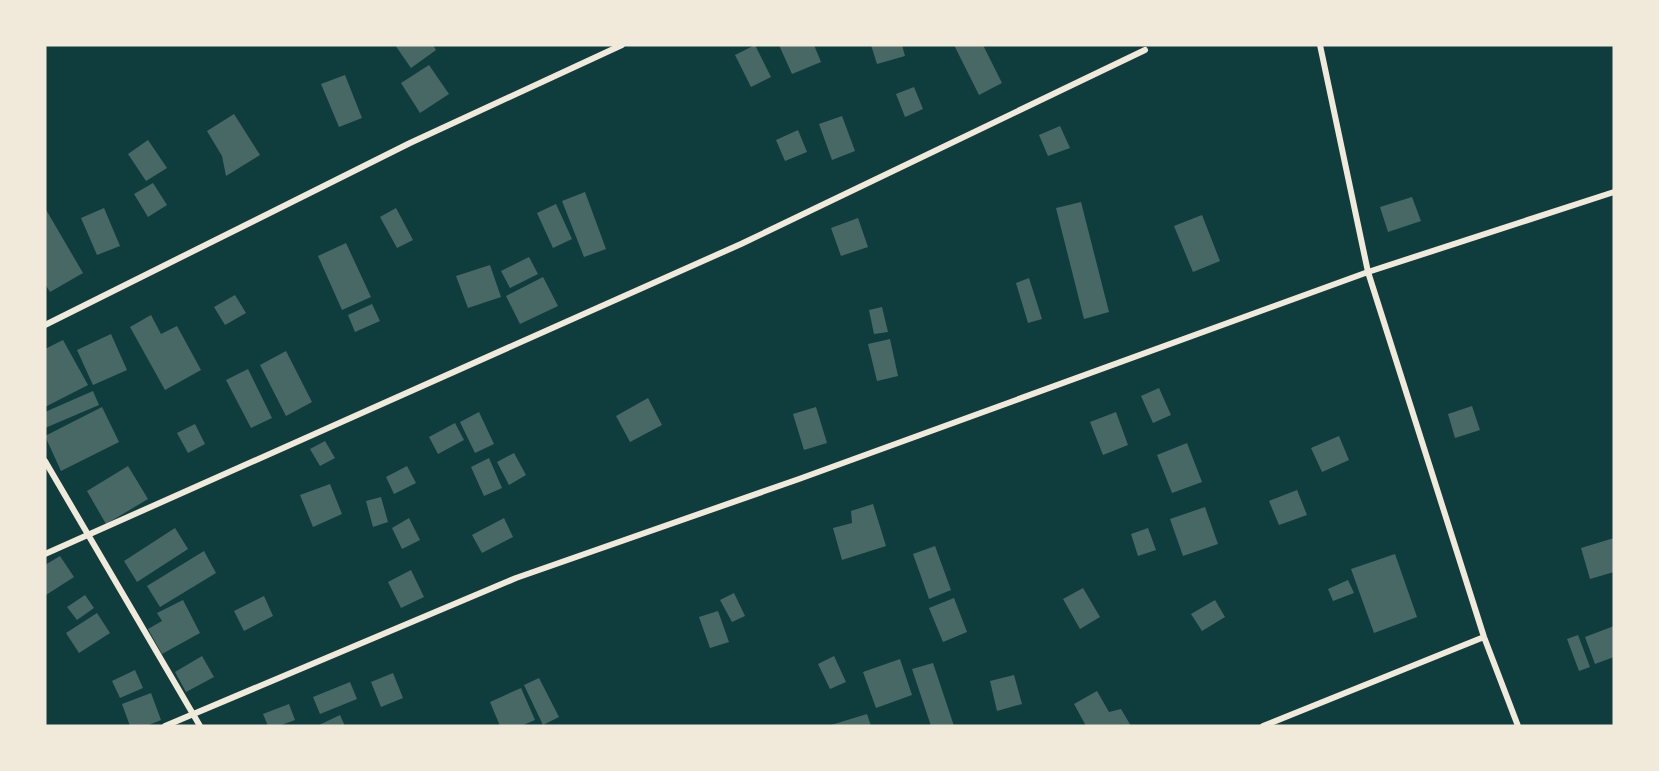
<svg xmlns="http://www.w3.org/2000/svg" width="1659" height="771" font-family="Merriweather,serif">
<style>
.building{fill:#486865}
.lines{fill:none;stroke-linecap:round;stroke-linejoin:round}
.minor{stroke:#f1e9da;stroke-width:6}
</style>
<rect width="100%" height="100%" fill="#0f3d3e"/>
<path class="building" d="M395,45h38l3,5 -25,18z
M755,45l16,32 -20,10 -16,-32z
M779,45h35l7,17 -29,12z
M871,45h31l3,11 -28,8z
M954,45h29l19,38 -23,12z
M429,65l20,29 -29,19 -19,-30z
M345,75l17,43 -23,9 -18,-43z
M914,87l9,22 -18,8 -9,-23z
M234,114l26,41 -34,21 -4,-20 -15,-25z
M842,116l13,35 -23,9 -13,-36z
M1060,126l10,22 -22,8 -9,-21z
M798,130l9,22 -22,9 -9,-21z
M148,140l19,28 -21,13 -18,-27z
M153,183l14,22 -19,12 -14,-23z
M585,192l21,57 -22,8 -22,-56z
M1412,197l9,24 -33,11 -8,-25z
M1081,202l28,110 -25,7 -28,-111z
M556,204l16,35 -19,9 -16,-35z
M45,208l38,65 -33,19 -5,-8z
M104,208l16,38 -23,9 -16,-37z
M396,208l17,32 -16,8 -17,-31z
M1202,215l18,46 -27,11 -19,-46z
M858,218l10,29 -27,9 -10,-28z
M346,243l25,54 -29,13 -24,-54z
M529,257l9,17 -28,14 -9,-17z
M490,265l11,32 -33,11 -12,-32z
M543,277l15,29 -38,18 -14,-28z
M1029,278l13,41 -14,4 -12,-40z
M235,295l11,18 -21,12 -11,-18z
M372,304l8,17 -25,11 -7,-17z
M882,307l6,25 -14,2 -5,-24z
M151,315l10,19 16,-8 24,44 -36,20 -35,-63z
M111,334l16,36 -34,15 -16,-35z
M890,339l8,37 -21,5 -9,-37z
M63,340l25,45 -43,22v-58z
M286,351l26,51 -26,14 -26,-51z
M248,369l24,49 -21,10 -25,-48z
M1159,388l12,27 -18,8 -12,-27z
M93,391l6,14 -54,23v-16z
M648,398l14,27 -32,17 -14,-26z
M1472,406l8,24 -25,8 -7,-24z
M102,407l17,35 -58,29 -16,-35z
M816,407l11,36 -23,7 -11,-36z
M479,412l15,32 -19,9 -15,-31z
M1116,412l12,33 -25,10 -13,-33z
M455,423l9,17 -26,14 -9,-17z
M195,424l10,20 -17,9 -11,-20z
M1339,436l10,24 -27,12 -11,-24z
M325,441l10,17 -15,8 -10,-17z
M1187,443l15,39 -30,11 -15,-38z
M514,453l12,22 -17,10 -12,-23z
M489,458l13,30 -18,8 -13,-29z
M128,466l20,33 -42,25 -19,-33z
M407,466l9,17 -22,11 -8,-17z
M330,484l12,30 -29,13 -13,-32z
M1297,490l10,25 -28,10 -10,-24z
M381,497l7,25 -15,5 -7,-26z
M873,504l13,42 -44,14 -9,-32 19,-5 -1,-12z
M1205,507l13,37 -35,12 -13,-37z
M409,518l11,22 -18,9 -10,-21z
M504,518l9,19 -31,16 -10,-18z
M175,528l13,21 -51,33 -13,-21z
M1148,528l8,22 -18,6 -7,-22z
M1614,538v34l-24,7 -9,-31z
M935,546l16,44 -22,9 -16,-45z
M204,551l12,22 -56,34 -13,-21z
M1395,554l22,63 -43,16 -23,-64z
M60,556l14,21 -28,18 -1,-30z
M411,570l13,27 -23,11 -13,-26z
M1348,580l6,13 -21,8 -5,-12z
M1083,588l17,29 -20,12 -17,-30z
M734,593l11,23 -13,6 -12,-22z
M85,595l9,13 -17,12 -10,-13z
M264,596l9,20 -29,15 -10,-20z
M954,598l13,34 -24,10 -14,-34z
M183,600l17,33 -38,21 -14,-25 14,-8 -5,-8z
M1215,600l10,17 -23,14 -11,-17z
M718,611l11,31 -19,6 -11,-31z
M97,613l13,20 -31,20 -13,-20z
M1614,626v31l-19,7 -10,-27z
M1578,635l12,32 -11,4 -12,-32z
M202,656l12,21 -28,15 -11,-20z
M834,656l12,26 -16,7 -12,-25z
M900,659l12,36 -36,13 -13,-36z
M933,663l21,63h-23l-19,-57z
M135,670l8,18 -23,10 -8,-17z
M393,673l10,25 -22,9 -10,-25z
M1014,675l8,29 -25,7 -7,-30z
M539,678l20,39 -16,8 -19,-40z
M350,682l7,17 -37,15 -7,-17z
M521,688l14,32 -14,6h-21l-10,-24z
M1097,691l12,21 12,-3 10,17h-45l-12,-22z
M151,693l10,27 -15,6h-16l-8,-22z
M289,704l6,16 -16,6h-11l-5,-12z
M867,714l4,12h-40v-1z
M340,715l5,11h-28z"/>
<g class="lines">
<path class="minor" d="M1320,45l48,227 116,365 34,89
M45,325l365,-182 212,-98
M45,461l155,265
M45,554l696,-310 404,-194
M165,726l351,-148 283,-99 569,-207 246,-80
M1263,726l221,-89"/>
</g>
<rect width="1659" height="771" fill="none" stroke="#f1e9da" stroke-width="93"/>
</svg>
